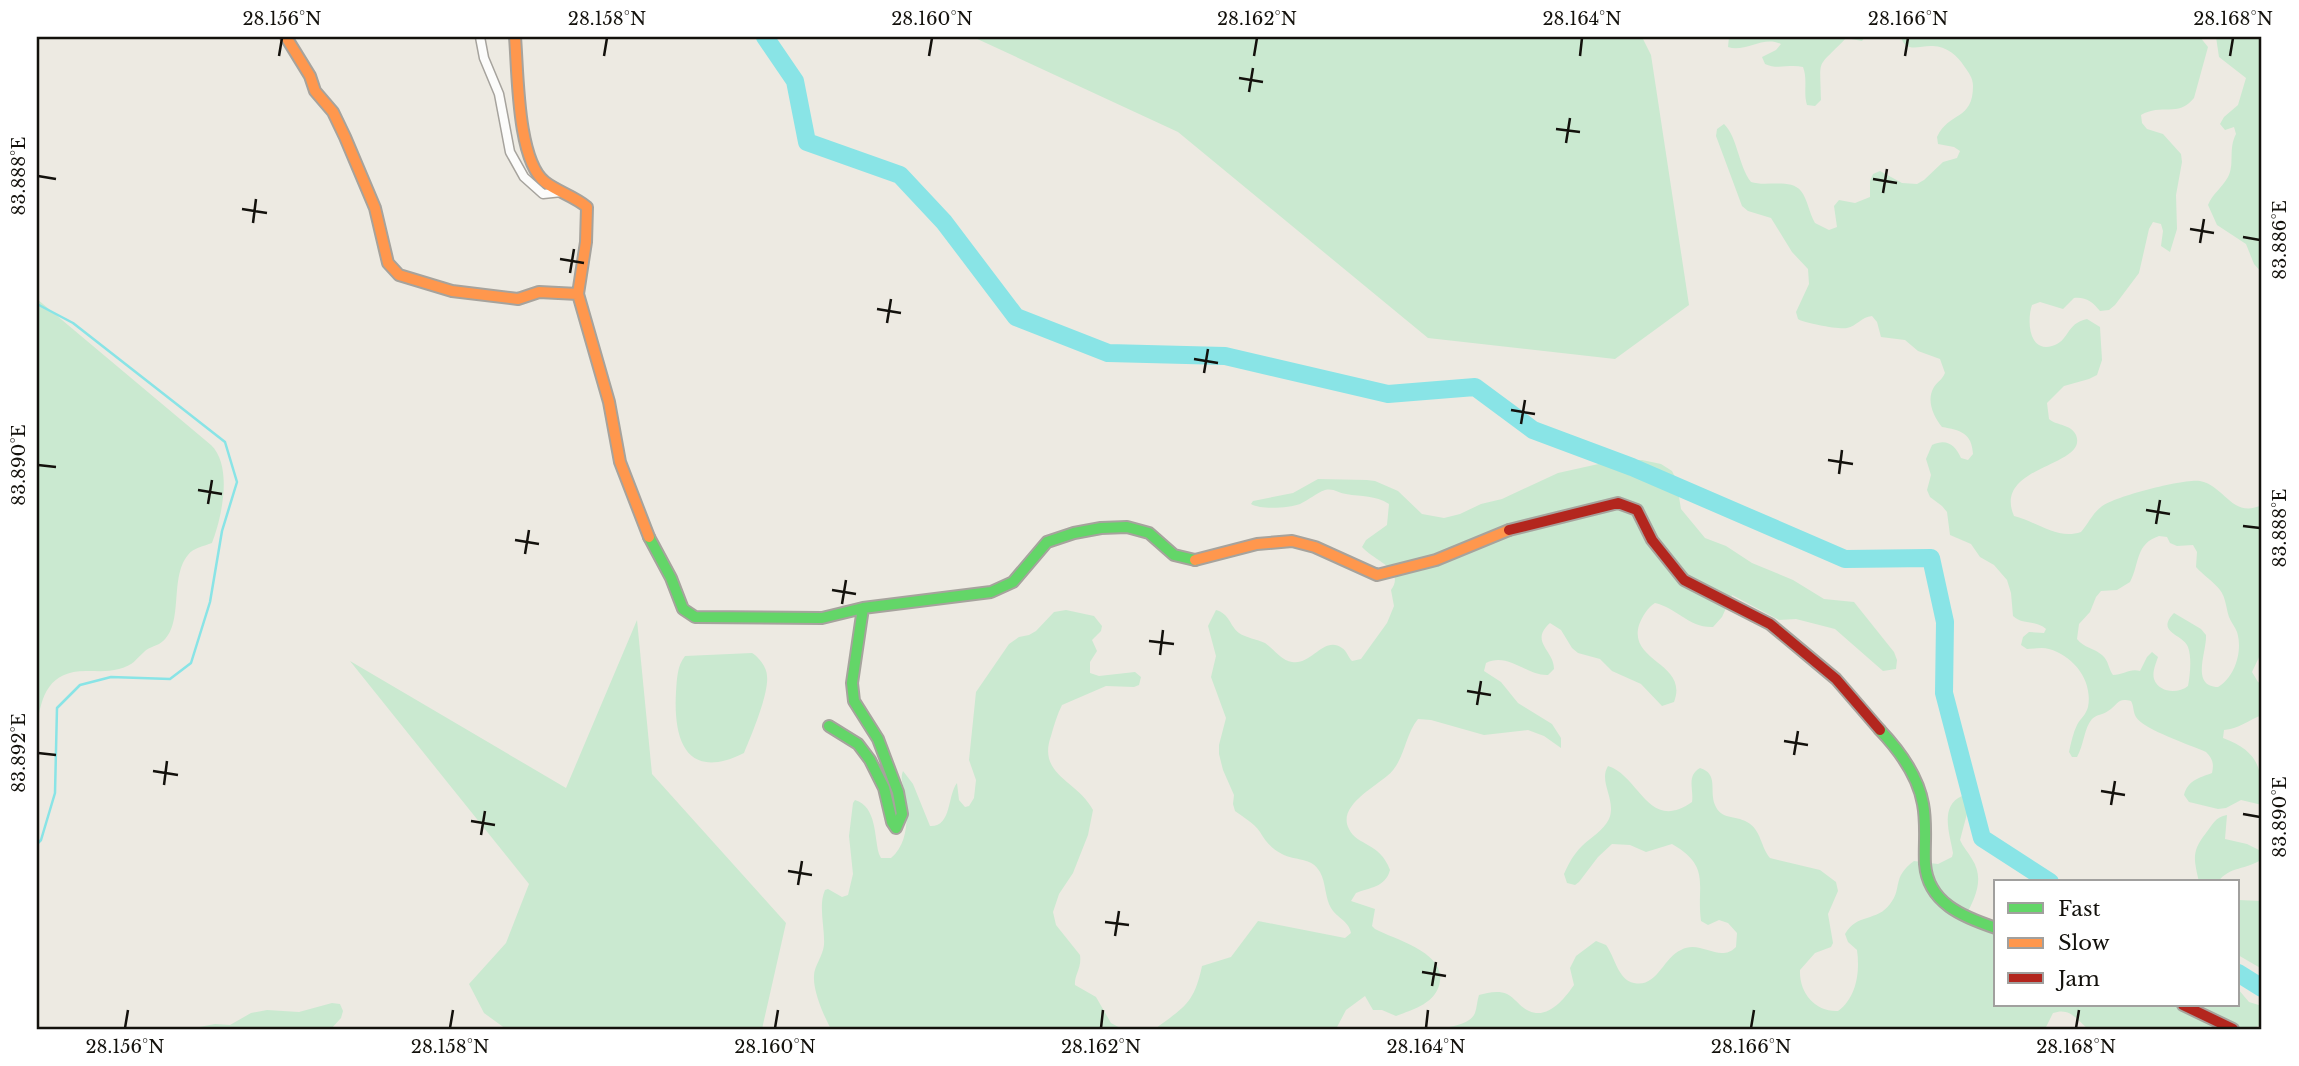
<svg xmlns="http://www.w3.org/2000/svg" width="2299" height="1066" font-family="'Libre Baskerville',serif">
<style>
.green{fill:#cae9d0;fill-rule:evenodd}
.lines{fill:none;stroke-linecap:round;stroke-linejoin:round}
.stream{stroke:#89e4e6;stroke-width:2.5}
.river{stroke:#89e4e6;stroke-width:18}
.street-casing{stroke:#a6a39d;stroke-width:11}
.fast-casing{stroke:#a6a39d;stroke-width:14}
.slow-casing{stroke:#a6a39d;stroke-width:14}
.jam-casing{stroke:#a6a39d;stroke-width:14}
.street{stroke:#fcfcfb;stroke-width:8}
.fast{stroke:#63d668;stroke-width:10}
.slow{stroke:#ff974d;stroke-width:10}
.jam{stroke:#b3261e;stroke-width:10}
.ticks{fill:none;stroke:#13110c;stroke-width:2.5}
.neatline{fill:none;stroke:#13110c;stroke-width:2.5}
.ticks-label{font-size:18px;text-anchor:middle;fill:#13110c}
</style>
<rect width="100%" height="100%" fill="#edeae2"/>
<path class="green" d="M973,37h669l9,18 38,250 -74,54 -187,-21 -250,-206z
M1729,37h136l-3,4 -16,-3c-30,32 -26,17 -25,62l-6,6 -8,-1c-4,-13 1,-25 -4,-38 -14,-3 -26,3 -38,-3l-3,-7 14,-7 5,-6c-18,-9 -36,9 -53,3z
M1901,37h299l8,10 -14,51c-16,20 -33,5 -53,17l1,8 5,6 16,5 18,20 1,8 -6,33 1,34 -7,23 -9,-6 2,-15 -2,-7 -8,-2 -4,7 -10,44 -24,32 -6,5 -9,1c-8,-9 -13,-14 -26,-13l-11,11 -23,-7 -8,3c-5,14 -4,48 20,41 17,-4 14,-23 35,-27l13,8 2,33 -5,15 -8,4 -25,7 -17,17 2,16c8,7 22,5 27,16 13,32 -84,30 -62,81 24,6 43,24 67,16 7,-8 11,-18 20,-25 11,-10 84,-29 99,-26 25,5 32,38 62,24v121l-3,6 1,23 -8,17 6,10 4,2v31c-13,5 -24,14 -38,15l-1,8c37,14 39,31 39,67l-21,-5 -15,8 -8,1 -29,-7 -5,-7c4,-15 15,-17 28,-22 2,-9 1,-14 -6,-21 -15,-7 -62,-22 -70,-35 -3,-4 -2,-11 -5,-16 -14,-4 -13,4 -23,10 -5,4 -11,3 -16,8 -8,9 -8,26 -15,38h-5l-3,-5c2,-9 4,-19 8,-27 3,-6 9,-10 11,-18 5,-26 -14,-51 -39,-58 -7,-2 -15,0 -22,0l-6,-4 2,-8 6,-5 15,1 2,-4c-9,-9 -24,-4 -33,-13l-2,-23 -4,-13 -13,-15 -14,-8 -9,-13 -21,-9 -3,-23 -5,-6 -12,-9 -3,-7 4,-15 -5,-16 6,-14c15,-7 23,0 29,13l7,2 5,-6c-1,-21 -13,-24 -31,-27 -9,-11 -16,-27 -8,-40 4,-6 8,-7 11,-14l-5,-14 -22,-8 -13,-11 -24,-3 -4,-15 -5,-6c-11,1 -15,10 -25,12 -6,2 -43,-5 -49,-9l-2,-7 13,-28 -1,-15 -16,-17 -21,-34 -23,-7 -6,-5 -26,-70 1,-7 7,-5c14,14 14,41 27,58 14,5 40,-4 50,9 7,9 8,22 14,32l14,7 8,-3 -3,-21 5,-6 16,3 15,-6v-16l3,-7 7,-3 22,12 15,1 7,-4 19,-18 14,-4 3,-7 -6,-4 -16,-3 -1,-7c12,-26 36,-16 36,-51 0,-8 -4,-13 -9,-20 -6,-10 -18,-20 -31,-20 -13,-1 -27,8 -32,-9zM2159,536l8,1 3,6 7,3 16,-1 4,7 -1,15c7,8 18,15 24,23 6,8 6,18 9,27 2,5 6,10 8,15 6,19 -2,45 -19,55 -28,-1 -11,-35 -12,-52l-5,-6 -27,-16c-19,20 9,21 14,34 4,11 2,28 0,39 -10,8 -29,7 -34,-7 -2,-7 2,-16 4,-22l-6,-5 -5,5 -7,14c-10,-3 -17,4 -27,4 -5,-7 -4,-14 -11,-20 -8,-7 -18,-7 -25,-16l2,-15 11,-12 6,-15 5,-6 16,-1 13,-8c10,-19 5,-38 29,-46z
M2216,37h46v236l-8,-9 -8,-20 -29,-19 -9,-20c5,-12 14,-17 20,-28 7,-12 0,-28 8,-43l-2,-7 -9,3 -5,-6 4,-7 14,-12 8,-27 -27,-21z
M37,299l174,146c22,21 11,72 1,98 -8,3 -19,5 -24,12 -20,24 -2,73 -29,89 -4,2 -11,4 -14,7 -10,9 -11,14 -26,18 -11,3 -20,2 -31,2 -38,-1 -47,23 -51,56z
M1629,460h13l19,4 11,7 4,8 5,30 24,29 21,8 26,17 41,17 31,19 30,3 40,50 3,8 -1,9 -13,2 -48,-42 -39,-10 -17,1 -47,-25 -10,22 -9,10c-24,1 -36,-19 -58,-24 -7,4 -13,14 -16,22 -11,37 50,38 35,77l-12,4 -21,-22 -29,-13 -12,-12 -22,-6 -6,-5 -11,-18 -11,-7c-21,19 4,27 4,46l-6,6c-21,1 -40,-23 -62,-12l-2,8 17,11 17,21 34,21 9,14v10l-17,-12 -16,-6 -44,5 -53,-15 -13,-1c-14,17 -13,43 -31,57 -14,12 -50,31 -38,53 8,17 31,13 41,41 -5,18 -20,17 -34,23l-5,8 24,8 -3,17 3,3c21,11 69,23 65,52 -3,22 -26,28 -44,35l-14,-6h-9l-8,-14 -19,14 -10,19h-181c29,-22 39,-25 47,-63l29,-9 27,-36 87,17 6,-5c-2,-12 -14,-15 -20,-25 -6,-10 -5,-25 -11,-36 -8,-15 -25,-11 -38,-18 -11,-6 -16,-12 -22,-22 -6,-9 -17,-15 -25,-21l-2,-7 1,-9 -11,-25 -4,-16v-9l7,-27 -15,-41 5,-21 -8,-30 8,-16c14,4 13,15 23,23 7,5 18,6 26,10 9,6 16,17 27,19 19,4 32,-27 50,-14 5,3 6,9 10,13l9,-2 26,-36 7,-17 -3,-16c15,-21 -17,-29 -29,-43l4,-7 21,-15 2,-21c-14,-9 -27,-7 -43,-10 -8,-1 -12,-6 -21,-4 -9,3 -16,10 -25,14 -11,4 -39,6 -49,0l2,-3 40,-8 25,-14 49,1 8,1 23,10 24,23 22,4 16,-4 21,-10 21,-5 56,-26 45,-10z
M1066,610l28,6 8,10 -1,5 -9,9 5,11 -7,11v11l9,3 36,-4 6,5 -2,8 -5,2 -28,-1 -44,19c-5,10 -8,20 -11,31 -14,39 26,44 42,74l-5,25 -15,38 -14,21 -6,18 3,13 24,30c2,13 -6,20 -5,30l21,12 15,26 11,6h-291c-7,-13 -18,-37 -17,-53 0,-10 9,-20 10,-31 1,-18 -6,-39 1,-55l3,-1 14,8 6,-2 5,-21 -4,-38 4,-33 2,-3c22,7 19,36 24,54l2,4h10c18,-15 17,-43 14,-65 -2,-8 -5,-14 -2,-22l10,13 17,42c22,1 17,-30 27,-43l2,17 6,7 4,-1 5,-8 2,-18 -7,-20 7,-68 33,-48 10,-7 10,-2 7,-4 18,-19z
M637,620l15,154 134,149 -24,106h-256l-22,-16 -15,-29 37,-41 23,-59 -179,-223 216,127z
M752,653c7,4 15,15 15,23 2,18 -16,60 -23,77 -56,28 -71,-10 -68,-61 1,-13 1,-26 9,-36z
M1608,766c32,10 40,67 84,36 2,-13 -6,-26 8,-34 19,6 9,22 15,37 6,15 20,10 32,17 14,7 14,26 23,36l50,12 16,12 2,9 -10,23 5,29 -2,4 -16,6 -15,17c-1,23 15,42 38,41 19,-14 22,-40 19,-61l-9,-8 -3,-8c12,-21 32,-12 45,-30 13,-16 1,-26 24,-43l24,3 14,-7 1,-4c-3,-19 -14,-47 9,-57l4,1 2,13 -8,30c3,7 8,12 12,19 13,20 3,39 -7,58l2,7 29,11v70h242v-16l11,13 13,4v17l-8,6h-166c-12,-10 -18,-22 -35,-16l-8,16h-607c11,-2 32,-4 37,-16 2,-6 2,-12 4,-18 8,-2 19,-5 28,-1 8,4 14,14 22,17 19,9 36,-13 45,-26l-4,-17 6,-12 20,-15 10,4c9,12 12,35 28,38 23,5 29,-25 47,-33 20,-11 38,14 55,-3l1,-14 -9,-10 -9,-3 -11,5 -7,-4c-5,-36 11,-54 -29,-77l-26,8 -16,-7 -18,-1 -14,13 -19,25 -4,3 -8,-2 -3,-9c5,-11 9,-19 18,-28 9,-9 21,-15 27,-27 8,-19 -11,-37 -1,-53z
M2227,815l-2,24 22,5 14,7 1,8c-15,11 -33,7 -44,23h-19c-5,-23 -8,-30 7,-49 7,-9 9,-16 21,-18z
M2238,900l24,1v68l-24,-14z
M332,1003l8,1 3,7 -2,7 -10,11h-142l26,-5 15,1 21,-12 16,-3 32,2z"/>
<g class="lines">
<path class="stream" d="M37,304l36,19 152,119 12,40 -15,49 -12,71 -19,61 -21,16 -59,-2 -31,8 -23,23 -2,85 -14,47 -4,4"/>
<path class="river" d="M765,37l30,44 12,61 93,33 44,47 72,95 92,36 117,3 163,38 87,-7 58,43 99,37 213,92 86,-1 14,64 -1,71 38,145 68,44
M2238,973l24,15"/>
<defs>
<path id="street" d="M480,37l4,21 15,36 11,58 14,25 19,17 19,-2"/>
<path id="fast" d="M649,537l22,41 12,31 12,8 127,1 41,-10 128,-16 22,-10 34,-40 27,-9 27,-5 26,-1 22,6 25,22 21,5
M829,726l29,18 12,16 14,28 8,34 4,6 6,-14 -4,-22 -20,-53 -24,-38 -2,-18 11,-75
M1880,730c19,20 38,46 43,74 4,21 1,40 2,60 3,39 38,53 71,64"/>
<path id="slow" d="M286,37l24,39 5,15 18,21 12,25 30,71 13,55 11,12 53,16 66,8 21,-7 39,2
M515,37c3,35 2,123 30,145 13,10 29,14 42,25l-1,35 -8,52 31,108 11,60 29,75
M1195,560l62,-16 35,-3 23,6 62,28 59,-15 73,-30"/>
<path id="jam" d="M1509,530l109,-27 19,7 15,30 32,40 86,44 66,55 44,51
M2183,1005l50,24"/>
</defs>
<use href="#street" class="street-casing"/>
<use href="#fast" class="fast-casing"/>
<use href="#slow" class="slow-casing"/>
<use href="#jam" class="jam-casing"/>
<use href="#street" class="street"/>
<use href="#fast" class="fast"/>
<use href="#slow" class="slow"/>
<use href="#jam" class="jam"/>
</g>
<path class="ticks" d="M279,56l3,-18M604,56l3,-18M929,56l3,-18M1254,56l3,-18M1580,56l2,-18M1905,56l3,-18M2230,56l3,-18M1239,78l24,4M1249,92l4,-24M1556,129l24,3M1566,143l4,-25M38,176l18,3M1873,179l24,4M1883,193l4,-24M242,209l25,4M253,223l3,-24M2190,229l24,4M2243,237l17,3M2200,243l4,-24M560,259l24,4M570,273l4,-24M877,309l24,4M887,323l4,-24M1194,359l24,4M1204,373l4,-24M1511,410l24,4M1521,424l4,-24M1828,460l25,4M38,465l18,2M1839,474l3,-24M198,490l24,4M208,504l4,-24M2146,510l24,4M2156,524l4,-24M2243,526l17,2M515,540l24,4M525,554l4,-24M832,590l24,4M842,604l4,-24M1149,641l25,3M1160,655l3,-25M1467,691l24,4M1477,705l4,-24M1784,741l24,4M38,753l18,2M1794,755l4,-24M153,771l25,4M164,785l3,-24M2101,791l24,4M2111,805l4,-24M2243,814l17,3M471,821l24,4M481,835l4,-24M788,871l24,4M798,885l4,-24M1105,922l24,3M1115,936l4,-25M1422,972l24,4M1432,986l4,-24M125,1028l3,-18M450,1028l3,-18M775,1028l3,-18M1101,1028l2,-18M1426,1028l2,-18M1751,1028l3,-18M2076,1028l3,-18"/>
<rect width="2299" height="1066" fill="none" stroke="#ffffff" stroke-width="77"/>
<rect x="1994" y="880" width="245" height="126" fill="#ffffff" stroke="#a1a09e" stroke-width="2"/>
<rect x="2008" y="903" width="35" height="10" fill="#63d668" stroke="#a1a09e" stroke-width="2"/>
<text x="2058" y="916" font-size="21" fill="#13110c">Fast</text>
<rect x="2008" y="938" width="35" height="10" fill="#ff974d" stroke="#a1a09e" stroke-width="2"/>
<text x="2058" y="950" font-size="21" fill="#13110c">Slow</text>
<rect x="2008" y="973" width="35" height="10" fill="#b3261e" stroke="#a1a09e" stroke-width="2"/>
<text x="2058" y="986" font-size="21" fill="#13110c">Jam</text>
<rect x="38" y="38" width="2222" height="990" class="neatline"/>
<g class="ticks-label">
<text x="282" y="25">28.156°N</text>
<text x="607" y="25">28.158°N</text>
<text x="932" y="25">28.160°N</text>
<text x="1257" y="25">28.162°N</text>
<text x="1582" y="25">28.164°N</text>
<text x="1908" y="25">28.166°N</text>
<text x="2233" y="25">28.168°N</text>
<text transform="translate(19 176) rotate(-90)" y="6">83.888°E</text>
<text transform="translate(2280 240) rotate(-90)" y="6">83.886°E</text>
<text transform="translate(19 465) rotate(-90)" y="6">83.890°E</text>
<text transform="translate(2280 528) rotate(-90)" y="6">83.888°E</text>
<text transform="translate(19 753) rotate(-90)" y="6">83.892°E</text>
<text transform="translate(2280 817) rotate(-90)" y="6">83.890°E</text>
<text x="125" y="1053">28.156°N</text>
<text x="450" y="1053">28.158°N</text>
<text x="775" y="1053">28.160°N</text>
<text x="1101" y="1053">28.162°N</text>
<text x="1426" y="1053">28.164°N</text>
<text x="1751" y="1053">28.166°N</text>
<text x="2076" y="1053">28.168°N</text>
</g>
</svg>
